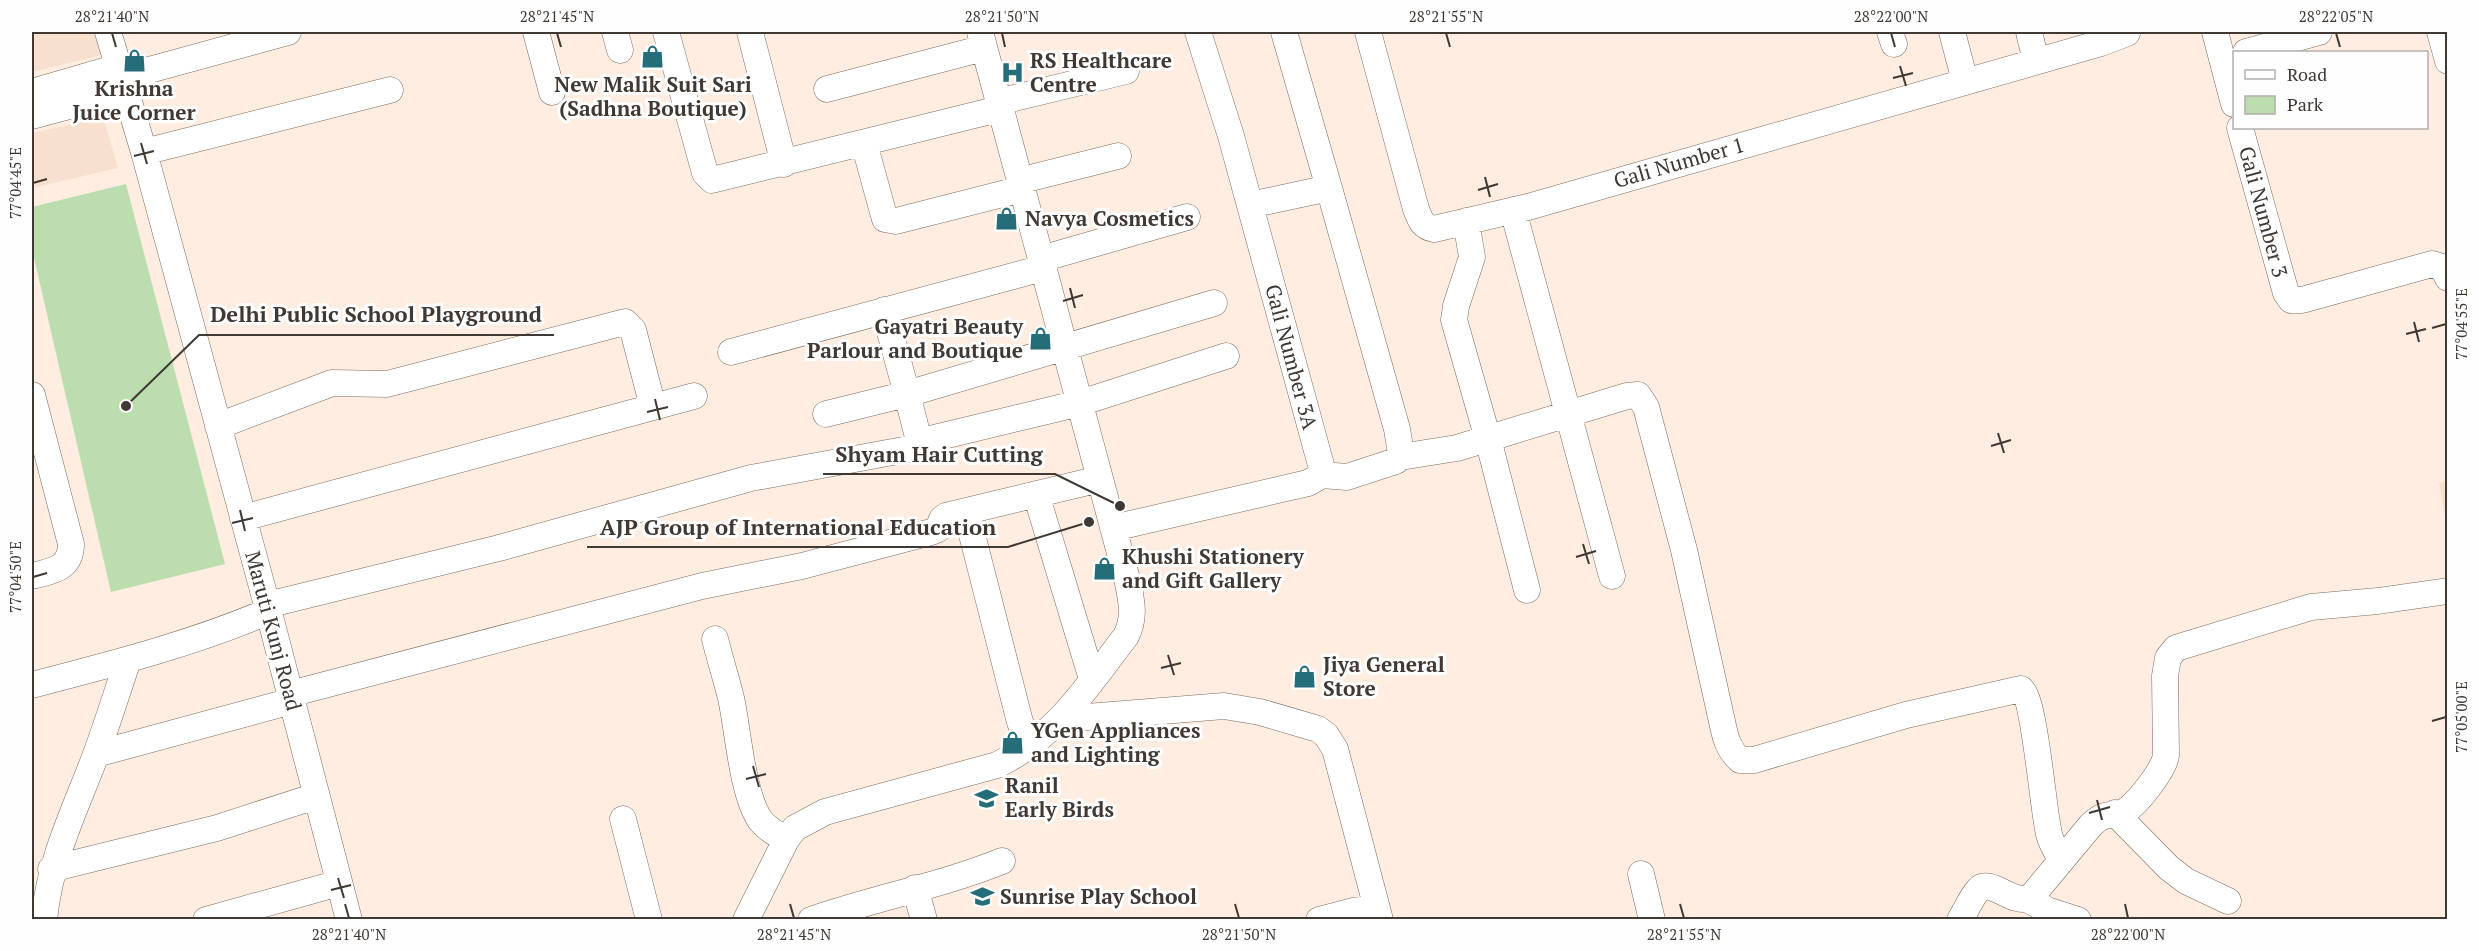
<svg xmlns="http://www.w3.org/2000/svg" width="2479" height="951" font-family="'PT Serif',serif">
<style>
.built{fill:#f8e0ce}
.green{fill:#bcddae}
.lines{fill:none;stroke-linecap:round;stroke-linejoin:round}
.minor-casing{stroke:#7a6c60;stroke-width:27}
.minor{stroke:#fff;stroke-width:26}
.ticks{fill:none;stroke:#3f3833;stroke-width:2}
.labels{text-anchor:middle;stroke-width:6;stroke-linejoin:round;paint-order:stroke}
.poi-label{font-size:21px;font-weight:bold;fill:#3f3833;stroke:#fefefe;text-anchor:start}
.street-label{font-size:21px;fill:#3f3833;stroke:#fefefe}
.leader{fill:none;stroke:#3f3833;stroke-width:2}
.callout-dot{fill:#3f3833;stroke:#fefefe;stroke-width:2}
.callout-label{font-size:22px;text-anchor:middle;font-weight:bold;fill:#3f3833;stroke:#fefefe;stroke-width:6;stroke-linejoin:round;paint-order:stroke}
.neatline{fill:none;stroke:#3f3833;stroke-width:2}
.ticks-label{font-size:15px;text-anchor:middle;fill:#3f3833}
</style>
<rect width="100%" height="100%" fill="#feede0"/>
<path class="built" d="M32,32h68l6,22 -74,18z
M103,117l15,51 -86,20v-55z
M2447,481h1l-1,47 -8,-45z"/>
<path class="green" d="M126,184l99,380 -114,28 -79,-343v-42z"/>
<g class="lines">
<defs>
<path id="minor" d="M108,32l36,120 123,453 82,315
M536,32l16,60
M615,32l5,18
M666,32l39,141 7,7 287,-71
M750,32l34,132
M1284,32l45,156
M1368,32l48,177c4,10 6,18 18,20l94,-22 573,-164 26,-10
M1890,32l4,12
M1952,32l13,49
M2029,32l7,29
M2215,32l19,72
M2440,32l8,29
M2246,52l73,-20
M120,78l168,-46
M827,89l157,-41
M32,92l86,-25
M998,102l128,-31
M32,116l93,-25
M2240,128l46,165 5,7h11l130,-36 10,3 6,11
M864,143l19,69 2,7 11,2 126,-32
M144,152l246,-62
M1019,181l99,-25
M1250,205l79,-17 68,241 4,24 -5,8 -49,16 -25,-2
M1513,210l99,366
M1466,221l6,36 -16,49 -2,14 34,119 39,151
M1041,259l146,-42
M731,352l312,-84
M32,395l39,149c0,25 -19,27 -39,32
M826,414l81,-20 -23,-84
M218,426l114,-43 55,1 238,-62 8,8 20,77
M918,442l162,-39 146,-47
M1400,457l57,-9 170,-52 11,-1 8,12 38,143 39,176c3,14 6,24 17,34h14l152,-45 115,-26c14,10 22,121 28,145 2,9 7,17 12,25
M1036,494l56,185
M966,511l54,211 5,12 11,9
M243,518l451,-122
M1113,528l195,-45 14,-8 -1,-10 -90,-329 -33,-104
M267,605l232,-57 252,-70 158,-29 6,-3 3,-9 -11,-43 307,-91
M715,639c5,20 11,39 16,59 7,32 11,95 29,122 7,9 17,14 26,20
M32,685c80,-21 160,-41 237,-74
M290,694l412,-108 100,-20 129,-34 7,-3 4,-10 4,-3 154,-37
M1062,719l162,-13 36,6 58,17 8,6 9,14 45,171
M96,754l196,-53
M2115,813l54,55 17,13 42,20
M623,819l26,101
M51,869l166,-41 99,-32
M1641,874l11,46
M915,888l9,32
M2027,899l20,11 31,10
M44,920c6,-61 30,-108 51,-163 12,-32 22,-65 33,-97
M206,920l133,-37
M746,920l40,-80 9,-12 30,-16 172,-47c61,-30 89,-77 129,-129 9,-18 6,-33 2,-53l-148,-551
M811,920c63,-22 129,-34 191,-59
M1319,920l34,-9 24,-3
M1960,920c6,-10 11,-22 18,-30 12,-14 36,17 53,7l60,-72c17,-16 20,-6 34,-14 12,-7 40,-42 41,-56l-1,-79 3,-18 8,-10 135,-41 67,-6 70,-10"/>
</defs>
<use href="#minor" class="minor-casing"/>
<use href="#minor" class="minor"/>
</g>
<path class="ticks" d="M112,33l4,14M557,33l4,14M1002,33l3,14M1446,33l4,14M1891,33l4,14M2336,33l4,14M1900,66l6,20M1893,78l20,-5M141,143l6,21M134,156l20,-5M1485,177l5,20M33,183l14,-4M1478,190l20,-6M1070,288l5,20M1063,301l20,-6M2414,322l5,20M2432,328l14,-4M2406,334l20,-5M655,399l5,21M647,412l21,-5M1998,433l6,20M1991,446l20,-6M240,510l5,21M232,523l21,-5M1583,544l6,20M1576,557l20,-6M33,577l14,-4M1168,655l6,20M1161,668l20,-5M2432,721l14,-4M753,766l6,21M746,779l20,-5M2097,800l5,20M2089,813l21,-6M338,878l6,20M331,890l20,-5M345,904l4,14M790,904l4,14M1235,904l4,14M1680,904l4,14M2125,904l3,14"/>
<defs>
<symbol id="shop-bare" viewBox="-9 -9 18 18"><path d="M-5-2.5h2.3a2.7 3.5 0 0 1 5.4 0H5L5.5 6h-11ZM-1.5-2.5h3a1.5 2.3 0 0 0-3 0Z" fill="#266d7a" stroke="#fefefe" stroke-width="2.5" paint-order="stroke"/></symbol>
<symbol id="hospital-bare" viewBox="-9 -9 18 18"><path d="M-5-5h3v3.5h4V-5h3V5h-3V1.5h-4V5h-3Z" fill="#266d7a" stroke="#fefefe" stroke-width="2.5" paint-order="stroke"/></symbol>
<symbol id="school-bare" viewBox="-9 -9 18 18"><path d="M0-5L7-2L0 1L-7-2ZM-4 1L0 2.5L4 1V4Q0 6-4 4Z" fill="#266d7a" stroke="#fefefe" stroke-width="2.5" paint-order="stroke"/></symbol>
</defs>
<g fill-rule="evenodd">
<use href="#shop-bare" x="636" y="40" width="33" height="33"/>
<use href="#shop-bare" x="118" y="44" width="33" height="33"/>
<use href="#hospital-bare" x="996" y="56" width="33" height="33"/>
<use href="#shop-bare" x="990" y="202" width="33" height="33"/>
<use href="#shop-bare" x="1024" y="322" width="33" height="33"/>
<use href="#shop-bare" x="1088" y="552" width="33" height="33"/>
<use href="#shop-bare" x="1288" y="660" width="33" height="33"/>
<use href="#shop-bare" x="996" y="726" width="33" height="33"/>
<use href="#school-bare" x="970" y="782" width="33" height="33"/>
<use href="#school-bare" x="966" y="880" width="33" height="33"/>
</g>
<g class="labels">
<g class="poi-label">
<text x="1030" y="68">RS Healthcare<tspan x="1030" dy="24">Centre</tspan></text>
<text x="653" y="92" text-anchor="middle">New Malik Suit Sari<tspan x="653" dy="24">(Sadhna Boutique)</tspan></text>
<text x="134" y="96" text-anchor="middle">Krishna<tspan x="134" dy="24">Juice Corner</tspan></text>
<text x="1025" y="226">Navya Cosmetics</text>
<text x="1023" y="334" text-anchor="end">Gayatri Beauty<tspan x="1023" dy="24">Parlour and Boutique</tspan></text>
<text x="1122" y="564">Khushi Stationery<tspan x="1122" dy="24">and Gift Gallery</tspan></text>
<text x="1323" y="672">Jiya General<tspan x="1323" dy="24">Store</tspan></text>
<text x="1031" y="738">YGen Appliances<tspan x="1031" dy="24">and Lighting</tspan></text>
<text x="1005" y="793">Ranil<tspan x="1005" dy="24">Early Birds</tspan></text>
<text x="1000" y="904">Sunrise Play School</text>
</g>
<g class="street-label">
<text transform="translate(1679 163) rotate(-16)" y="7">Gali Number 1</text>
<text transform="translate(2263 212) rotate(75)" y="7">Gali Number 3</text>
<text transform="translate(1291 357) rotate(75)" y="7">Gali Number 3A</text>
<text transform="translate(273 631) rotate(75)" y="7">Maruti Kunj Road</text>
</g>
</g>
<path class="leader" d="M126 406L199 335H554M1120 506L1055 474H823M1089 522L1008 547H587"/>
<g class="callout-dot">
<circle cx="126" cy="406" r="6"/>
<circle cx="1120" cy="506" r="6"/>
<circle cx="1089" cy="522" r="6"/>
</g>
<g class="callout-label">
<text x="376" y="322">Delhi Public School Playground</text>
<text x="939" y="462">Shyam Hair Cutting</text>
<text x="798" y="535">AJP Group of International Education</text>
</g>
<rect width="2479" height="951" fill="none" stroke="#fefefe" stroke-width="66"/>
<rect x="2233" y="51" width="195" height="78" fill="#fefefe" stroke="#b2afad" stroke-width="1.5"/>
<rect x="2245" y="70" width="30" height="9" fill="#ffffff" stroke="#b2afad" stroke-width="1.5"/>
<text x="2287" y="81" font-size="18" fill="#3f3833">Road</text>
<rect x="2245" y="96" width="30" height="18" fill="#bcddae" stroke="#b2afad" stroke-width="1.5"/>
<text x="2287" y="111" font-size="18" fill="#3f3833">Park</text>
<rect x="33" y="33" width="2413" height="885" class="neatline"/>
<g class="ticks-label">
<text x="112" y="22">28°21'40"N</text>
<text x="557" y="22">28°21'45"N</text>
<text x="1002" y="22">28°21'50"N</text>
<text x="1446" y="22">28°21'55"N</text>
<text x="1891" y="22">28°22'00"N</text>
<text x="2336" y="22">28°22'05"N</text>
<text transform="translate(16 183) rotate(-90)" y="5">77°04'45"E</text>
<text transform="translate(2462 324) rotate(-90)" y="5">77°04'55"E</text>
<text transform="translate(16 577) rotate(-90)" y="5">77°04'50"E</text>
<text transform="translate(2462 717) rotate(-90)" y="5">77°05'00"E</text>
<text x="349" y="940">28°21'40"N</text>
<text x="794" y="940">28°21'45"N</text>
<text x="1239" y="940">28°21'50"N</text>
<text x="1684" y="940">28°21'55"N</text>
<text x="2128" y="940">28°22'00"N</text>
</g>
</svg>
